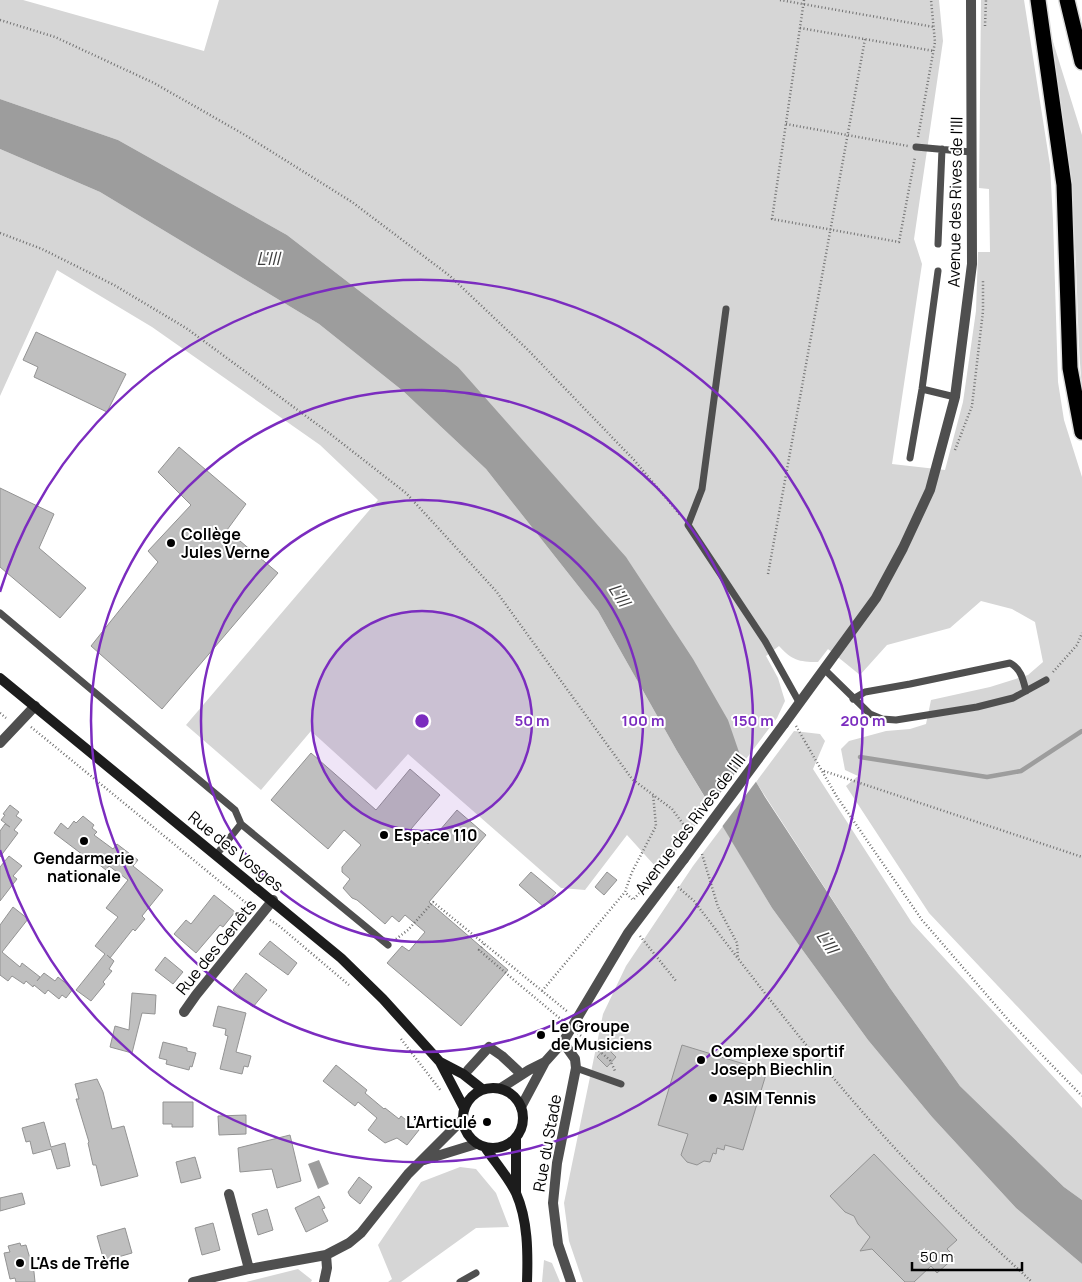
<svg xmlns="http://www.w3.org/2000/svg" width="1082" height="1282" font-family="Manrope,sans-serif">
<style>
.green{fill:#d6d6d6}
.water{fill:#9d9d9d}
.pier{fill:#fff}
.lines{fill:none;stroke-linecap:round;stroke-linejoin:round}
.stream{stroke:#9d9d9d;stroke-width:4.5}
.building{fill:#bfbfbf;stroke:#939393}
.motorway-casing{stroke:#dbdbdb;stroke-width:18}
.path{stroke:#717171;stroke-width:2.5;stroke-dasharray:1 2.5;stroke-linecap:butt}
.service{stroke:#4f4f4f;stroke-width:7}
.pedestrian{stroke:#4f4f4f;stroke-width:10}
.minor{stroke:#4f4f4f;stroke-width:10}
.tertiary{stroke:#4f4f4f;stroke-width:10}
.secondary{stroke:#1c1c1c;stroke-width:10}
.motorway{stroke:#000;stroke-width:15}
.path-bridge{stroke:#717171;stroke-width:2.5;stroke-dasharray:1 2.5;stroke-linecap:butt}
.tertiary-bridge{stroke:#4f4f4f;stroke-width:10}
.ring{fill:none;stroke:#7b2cbf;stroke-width:2.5}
.poi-dot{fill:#000;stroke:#fff;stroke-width:2}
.labels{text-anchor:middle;stroke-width:4;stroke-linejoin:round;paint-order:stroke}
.street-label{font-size:16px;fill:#000;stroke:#fff}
.poi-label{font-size:16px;font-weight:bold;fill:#000;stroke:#fff;text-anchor:start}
.water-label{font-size:18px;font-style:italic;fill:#3e3e3e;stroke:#fff}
.centre{fill:#7b2cbf;stroke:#fff;stroke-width:2.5}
.ring-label{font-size:15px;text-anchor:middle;font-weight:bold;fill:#7b2cbf;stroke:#fff;stroke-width:4;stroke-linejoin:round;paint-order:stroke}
</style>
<rect width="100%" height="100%" fill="#fff"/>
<path class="green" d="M0,0h23l181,51 15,-51h720l4,41 -29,198 8,25 -30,200 53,6 18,-68 13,-91 2,-59h12l-1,-63 -10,-1 2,-188h43l26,165 3,55 5,162 6,38 18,57v598l-153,-162 -83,-127 12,-10 -13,-6 -4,-21 8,-8 37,-10 24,-2 16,-5 5,-24 59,-13 38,-12 15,-13 -8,-40 -23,-13 -31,-8 -31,27 -63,17 -27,30 -32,-26 -10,13c-20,0 -26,-2 -39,-16l-13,10 12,22 7,23 -8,17 -34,45 -285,-396 -171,-132 -169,-95 -118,-41z
M1049,29l33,106v253c-5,-52 -4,-104 -8,-156 -5,-68 -16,-135 -25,-203z
M0,149l100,43 219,132 84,67 83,78 112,142 79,140 33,55 -40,53 -6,-4 -9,11 -28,-31 -42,55 -24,-2 -153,-134 -32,36 -65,-59 -50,59 -75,-65 192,-225 -58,-55 -168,-118 -95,-57 -57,126z
M794,731l26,3 5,7 -12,28 99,154 170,185v92l-18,-13 -104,-101 -70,-98 -134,-206z
M723,826l49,82 96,132 64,77 84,91 66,56v18h-499l-14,-41 -5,-38 39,-189 23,-48 67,-100z
M460,1167l16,2 20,24 13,34 -33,1 -75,54h-13l4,-3 -14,-34 43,-63z
M544,1260l8,3 8,19h-18z
M298,1269l14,11 -1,2h-65z"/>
<path class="water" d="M0,99l118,41 169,95 171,132 168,190 67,102 35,61 12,35 25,42 125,191 70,98 104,101 18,13v64l-66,-56 -84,-91 -64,-77 -96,-132 -95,-157 -79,-140 -112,-142 -83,-78 -84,-67 -219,-132 -100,-43z
M319,1160l10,24 -11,5 -10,-25z"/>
<path class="pier" d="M745,760l13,19 -37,49 -12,-20z"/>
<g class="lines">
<path class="stream" d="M860,757l127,20 34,-6 61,-40"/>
</g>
<path class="building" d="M36,332l90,42 -19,38 -73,-35 4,-10 -15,-7z
M179,447l67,57 -19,26 51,43 -116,136 -71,-63 67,-84 -10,-11 43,-46 -33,-33z
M0,488l54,26 -15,34 47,40 -26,30 -60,-51z
M311,753l65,57 34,-41 30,26 -29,34 17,15 29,-34 29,25 -57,67 79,68 -47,56 -74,-63 15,-17 7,5 16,-19 -20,-17 -6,7 -7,-6 -7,8 -28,-24 -5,-2 -9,-10 7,-9 -8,-7v-5l19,-22 -17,-15 -16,19 -57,-49z
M10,805l9,7 -3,4 6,4 -8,10 4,3 -18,24v-26l5,-7 5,3 -9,-7 4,-5 -2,-1z
M83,816l11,9 -2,3 5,4 -3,3 19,14 4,-5 21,16 -5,6 30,24 -21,26 3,3 -10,12 -2,-2 -23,29 -3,-3 7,6 -5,8 3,2 -9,11 2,2 -14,17 -15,-11 29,-36 -10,-8 23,-29 -12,-9 22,-28 -19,-14 -3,4 -18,-14 -1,2 -33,-25 7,-10 7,6 6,-8 2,2z
M9,856l13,10 -9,10 4,3 -17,22v-34z
M531,872l25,21 -12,14 -25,-22z
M607,872l10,8 -13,15 -9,-8z
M214,895l21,17 -12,15 -3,-2 -24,28 -22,-19 12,-14 5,4z
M13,907l15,12 -26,33 18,15 2,-4 18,14 -3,4 7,-8 11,8 3,-4 15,12 -7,9 -4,-3 -3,4 -11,-9 -3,4 -11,-9 -1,2 -7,-6 -2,3 -12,-8 -4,5 -8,-6v-50z
M270,941l27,22 -9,12 -29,-21z
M165,957l18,15 -10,12 -18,-14z
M246,973l21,17 -14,17 -20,-17z
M132,993l24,2 -1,19 -13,-1 -10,40 -22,-6 5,-21 14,4z
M218,1006l28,7 -10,39 15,4 -3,11 -4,-1 -2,8 -22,-5 8,-33 -3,-1 1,-6 -13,-3z
M163,1042l24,6v3l9,2 -4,14 -2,-1 -1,4 -23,-6 1,-4 -8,-2z
M682,1045l85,26 -24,79 -18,-5 -1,5 -7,-2 -1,6 -3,-1 -3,9 -6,-1 -7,4 -10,-3 -6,-7 7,-21 -30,-9z
M606,1047l10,10 -9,10 -10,-10z
M336,1065l31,25 -2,3 19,16 1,-1 14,11 2,-3 18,14 -12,15 -10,-7 -12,5 -17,-13 9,-12 -19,-16 -3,4 -32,-25z
M97,1079l6,13 9,37 12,-3 14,50 -37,10 -5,-21h-3l-5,-22 1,-1 -13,-43h3l-4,-15z
M163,1102h30v25h-21v-3h-9z
M246,1115v19l-27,1 -1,-19z
M44,1122l7,25 14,-4 5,23 -13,3 -6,-20 -18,5 -3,-13 -4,1 -4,-14z
M290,1135l11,46 -24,7 -5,-19 -32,3 -2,-24z
M874,1154l83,86 -10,9 8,8 -18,16 -6,-7 -17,16h-9l-33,-33 -12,2 10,-14 -12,-13 -4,-8 -9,-4 -15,-16z
M195,1157l6,21 -20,5 -5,-21z
M359,1177l13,10 -12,17 -10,-8 -2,-4z
M22,1193l3,11 -25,7v-13z
M319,1196l6,12 -3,1 6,12 -22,11 -11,-24z
M267,1209l6,21 -15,5 -6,-21z
M213,1223l7,27 -18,5 -7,-27z
M125,1228l7,25 -28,8 -7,-25z
M20,1243l1,3 5,-1 8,27 1,10h-19l-1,-4 -5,1 -6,-26 6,-1 -2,-6z"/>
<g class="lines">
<defs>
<path id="motorway" d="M1038,0l26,185 6,183 12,64
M1067,0l15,62"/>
</defs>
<use href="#motorway" class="motorway-casing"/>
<path class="path" d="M780,0l154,27
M804,0l-32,219 127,23 16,-85
M0,20l55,17 99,46 91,52 107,67 98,74 77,73 108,112 46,55
M985,26l1,-26
M800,28l134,23
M786,124l122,22
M918,137l17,-95 -4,-42
M0,233l42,16 72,36 72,43 143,105 77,60 90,98 136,188 40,30 17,23
M955,450l17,-44 11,-95v-30
M768,574l97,-535
M1053,672l24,-27 5,-12
M0,713l6,5
M796,726l41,71 85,123 88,102 72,74
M31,727l220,180
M824,771l258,86
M702,854l16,53 19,36 1,16
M651,880l-18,20 -8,-8 7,-20 24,-46 -3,-32
M678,887l16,14c58,76 116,152 180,224 49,56 103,106 158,157
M270,920l8,5 71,60
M640,936l36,45
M396,939l12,-9 25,-28 135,110
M484,944l-5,6 42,36
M542,991l83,-99
M401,1039l40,52
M610,1060l5,11"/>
<path class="service" d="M916,147l55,5
M938,244l4,-95
M726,309l-24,180 -14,36 77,116 34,61
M922,389l33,8
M910,458l12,-69 16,-118
M0,613l235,197 6,14 -25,31
M824,669l46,45 12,5 14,1 81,-13 36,-9 33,-18
M853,699l12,-7 45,-8 100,-21c11,6 13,16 16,28
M241,824l147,121
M576,1068l45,16
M460,1282l16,-9"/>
<path class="pedestrian" d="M468,1070l21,-23 13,9 16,15"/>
<path class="minor" d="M0,743l35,-37
M184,1012l12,-17 77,-95
M563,1042l12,17 1,9 -19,95 -4,40 5,41 13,38
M424,1160l52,-16
M229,1194l20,75
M193,1282l56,-13 77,-14
M324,1282l3,-14 -1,-13 23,-12 12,-10 47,-59 54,-54"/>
<path class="tertiary" d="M784,724l92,-126 27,-50 27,-58 25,-93 17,-133 -1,-264
M501,1088l28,-18 16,-8
M521,1107l24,-45 18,-20 65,-109 56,-74"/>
<path class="secondary" d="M0,678l341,280 42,41 57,63 24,46
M440,1062l23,12 19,15
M463 1118a30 30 0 1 1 60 0a30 30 0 1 1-60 0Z
M485,1147c9,14 24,31 31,46 12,27 12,60 11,89
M516,1192v-55"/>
<use href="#motorway" class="motorway"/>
<path class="path-bridge" d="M521,986l89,74"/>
<path class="tertiary-bridge" d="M684,859l100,-135"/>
</g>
<circle cx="422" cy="721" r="110" fill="#7b2cbf" fill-opacity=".12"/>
<g class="ring">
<circle cx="422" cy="721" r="110"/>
<circle cx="422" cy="721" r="221"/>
<circle cx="422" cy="721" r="331"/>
<path d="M0 592A441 441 0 1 1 0 850"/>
</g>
<g class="poi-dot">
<circle cx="171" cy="543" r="5"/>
<circle cx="384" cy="835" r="5"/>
<circle cx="84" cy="841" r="5"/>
<circle cx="541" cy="1035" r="5"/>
<circle cx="701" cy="1060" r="5"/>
<circle cx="713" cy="1098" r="5"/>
<circle cx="487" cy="1122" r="5"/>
<circle cx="20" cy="1263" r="5"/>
</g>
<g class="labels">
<g class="street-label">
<text transform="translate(955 202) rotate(-89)" y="6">Avenue des Rives de l'Ill</text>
<text transform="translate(690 824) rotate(-53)" y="6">Avenue des Rives de l'Ill</text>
<text transform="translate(236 851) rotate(39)" y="6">Rue des Vosges</text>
<text transform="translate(216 947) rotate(-51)" y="6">Rue des Genêts</text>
<text transform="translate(547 1143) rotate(-80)" y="6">Rue du Stade</text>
</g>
<g class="poi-label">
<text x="181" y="540">Collège<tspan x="181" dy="18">Jules Verne</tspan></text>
<text x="394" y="841">Espace 110</text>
<text x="84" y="864" text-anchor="middle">Gendarmerie<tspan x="84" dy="18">nationale</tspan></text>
<text x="551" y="1032">Le Groupe<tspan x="551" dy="18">de Musiciens</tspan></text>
<text x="711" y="1057">Complexe sportif<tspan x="711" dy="18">Joseph Biechlin</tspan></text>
<text x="723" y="1104">ASIM Tennis</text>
<text x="477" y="1128" text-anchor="end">L’Articulé</text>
<text x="30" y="1269">L'As de Trèfle</text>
</g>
<g class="water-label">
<text x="268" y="265">L'Ill</text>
<text transform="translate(619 595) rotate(58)" y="6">L'Ill</text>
<text transform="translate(827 942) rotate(57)" y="6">L'Ill</text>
</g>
</g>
<circle cx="422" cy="721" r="8" class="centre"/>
<g class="ring-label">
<text x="532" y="726">50 m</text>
<text x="643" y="726">100 m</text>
<text x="753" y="726">150 m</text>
<text x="863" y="726">200 m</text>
</g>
<path d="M912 1262v8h110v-8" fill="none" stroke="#000000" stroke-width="2.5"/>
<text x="920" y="1262" font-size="15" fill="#000000" stroke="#ffffff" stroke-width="4" paint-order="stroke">50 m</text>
</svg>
